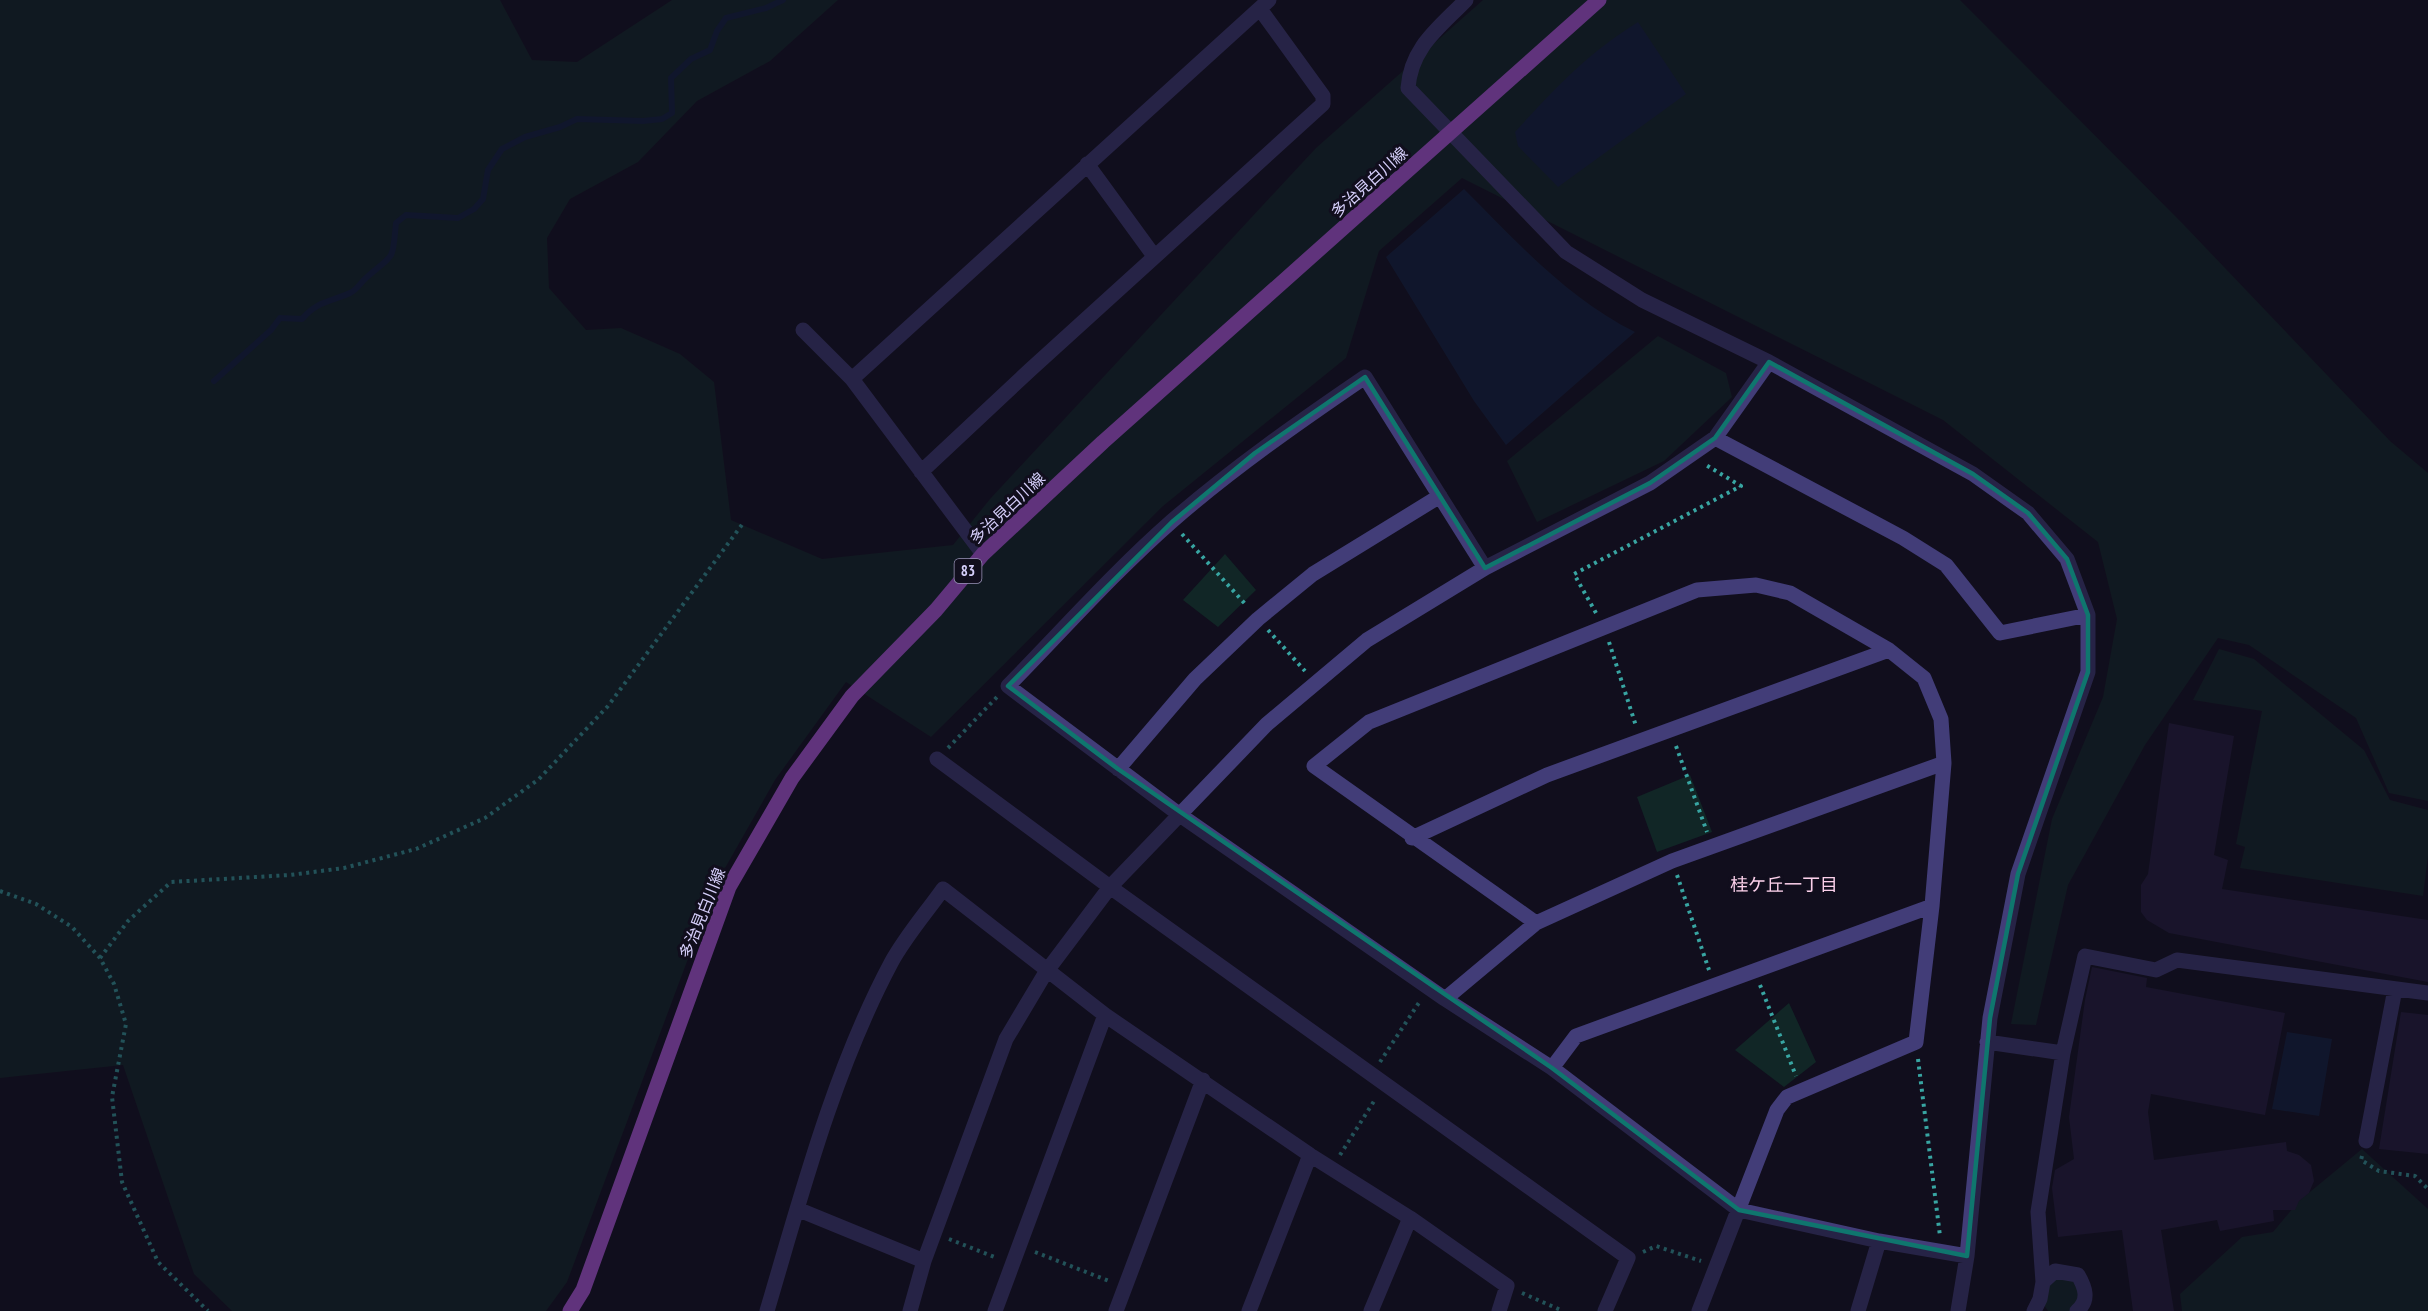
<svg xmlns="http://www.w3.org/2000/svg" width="2428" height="1311" font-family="'PT Sans Narrow','Noto Sans JP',sans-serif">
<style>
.green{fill:#112626}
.water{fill:#11213e}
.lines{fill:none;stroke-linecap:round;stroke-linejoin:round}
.stream{stroke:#11213e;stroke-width:6}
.building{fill:#241c3c}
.path{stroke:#38a5a2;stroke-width:4;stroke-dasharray:3 4.5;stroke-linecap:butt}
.minor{stroke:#423d78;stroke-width:15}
.major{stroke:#c060f0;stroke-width:15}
.marked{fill:none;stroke:#0f766e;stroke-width:4.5;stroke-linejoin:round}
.labels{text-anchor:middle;stroke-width:6;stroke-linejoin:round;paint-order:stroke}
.shield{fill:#110e1d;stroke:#9a94b8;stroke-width:1.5}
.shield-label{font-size:15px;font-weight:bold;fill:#d5cefa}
.street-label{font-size:16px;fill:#d5cefa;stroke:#110e1d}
.neighbourhood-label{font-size:18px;fill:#fbd0ea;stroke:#110e1d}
</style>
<rect width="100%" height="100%" fill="#110e1d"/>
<path class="green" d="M0,0h500l32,60 45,2 95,-62h166l-68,61 -73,40 -59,61 -68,37 -23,39 2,50 37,42 35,-2 59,26 34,28 17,138 91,39 131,-14 37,-46 326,-351 167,-148h477l223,224 207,217 38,32v328l-39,-8 -33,-75 -107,-73 -31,-7 -73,107 -77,140 -32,140 -25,-1 41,-205 51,-122 14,-78 -19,-77 -155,-122 -481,-242 -83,73 -33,107 -183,148 -232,231 -85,-55 -71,98 -59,104 -149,398 -21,29h-314l-38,-37 -71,-209 -123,13z
M1658,336l68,37 6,24 -68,64 -127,61 -30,-61z
M1225,554l31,36 -38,37 -35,-27z
M2219,649l35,10 110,91 26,50 38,10v46l-5,40 -183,-28 5,-21 -9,-3 26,-133 -69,-11z
M1690,775l22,57 -55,20 -20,-55z
M1789,1003l27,59 -32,25 -49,-37z
M2362,1149l66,60v102h-246l-2,-17 62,-57 31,-5 26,-31z
M2055,1271l31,18 -9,22h-29l-8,-12z"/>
<path class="water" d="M1638,22l48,72 -128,93 -40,-41 -3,-14c39,-43 73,-79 123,-110z
M1464,189c53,53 103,109 171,143l-129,113 -32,-44 -88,-144z
M2287,1032l45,7 -13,77 -47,-7z"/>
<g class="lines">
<path class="stream" d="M214,381l57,-51 9,-12 22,1c15,-18 28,-17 48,-26 7,-3 11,-11 17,-16 29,-25 25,-15 29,-54l10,-8 52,3 16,-9 9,-10 5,-29 14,-21 23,-12 35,-10 17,-8 66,2 19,-2 10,-6 -1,-35 20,-19 19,-9 7,-19 9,-13 40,-10 17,-8"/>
</g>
<path class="building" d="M2169,723l65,13 -20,119 14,5 -6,29 206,31v62l-259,-49 -22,-13 -6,-8v-27l7,-11z
M2092,967l55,11 -1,9 139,26 -20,102 -114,-21 -3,18 6,48 132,-18 1,9 12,4 12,10 3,16 -5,12 -10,8 -4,9h-22l1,11 -54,10 -3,-11 -56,10 13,81h-41l-11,-81 -64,7 -6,-49 3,-18 19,-11 -5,-42 16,-117z
M2401,1012l27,3v139l-49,-5z"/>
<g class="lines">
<path class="path" d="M1182,534l65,72
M1596,613l-22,-39 167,-88 -35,-21
M1268,630l37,41
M1609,642l27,84
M1676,746l31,86
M948,748l49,-51
M1677,875l32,95
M0,891l36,13 36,23 28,31 14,26 12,40 -14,73 10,85 36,80 50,49
M100,958l28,-37 43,-39 119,-7 54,-7 72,-19 69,-31 54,-39 69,-73 136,-184
M1760,985l36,91
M1918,1059l22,177
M1380,1062l40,-61
M1340,1155l36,-57
M2362,1156l-1,4 18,11 36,5 13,13
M949,1239l48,19
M1035,1252l74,29
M1643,1252l13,-6 45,15
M1522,1293l41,18"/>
<path class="minor" d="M1466,0c-27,28 -55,47 -58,88l158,164 76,48 127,62 204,112 55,39 39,46 21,56v57l-70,202 -28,144 -23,238 -9,55
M1087,164l67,92
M803,330l49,49 131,175
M852,379l417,-379
M1715,438l188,100 43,27 54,68 88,-18
M921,472l109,-102 293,-266v-8l-63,-87
M1485,568l-120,-191c-66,45 -132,91 -193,144 -58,51 -110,110 -164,165l172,129 265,184 107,69 187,142 140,31 88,15
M937,759l173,128 518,371 -23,53
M1118,769l77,-90 63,-60 55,-45 127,-78
M1412,838l135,-63 342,-125
M1536,923l-222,-157 55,-44 328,-132 59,-5 34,8 99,57 35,28 17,41 3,44 -12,143 -16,136 -129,55 -10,13 -78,201
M1445,999l91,-76 136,-62 272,-98
M1987,1042l76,11
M1552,1068l24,-32 356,-130
M2366,1141l29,-152
M797,1209l127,52
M2043,1282l-5,-70 25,-159 22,-97 71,14 21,-10 251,33
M767,1311c34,-115 67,-241 124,-348 14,-26 35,-50 52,-74l162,126 205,140 100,63 97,68 -8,25
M910,1311l14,-50 82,-222 40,-67 64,-85 157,-163 100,-84 118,-72 165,-85 65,-45 54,-76
M995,1311l110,-296
M1116,1311l87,-231
M1249,1311l61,-156
M1371,1311l39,-93
M1858,1311l21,-70
M2034,1311l6,-12 3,-17 12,-11 23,4c7,12 12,25 -1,36"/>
<path class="major" d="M570,1311l13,-21 146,-403 63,-109 60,-82 84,-86 47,-56 120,-112 496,-442"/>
</g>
<path d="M0 0H2428V1311H0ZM1769,362l204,112 55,39 39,46 21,56v57l-70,202 -28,144 -23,238 -228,-46 -187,-142 -434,-299 -110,-83 164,-164 83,-69 110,-76 120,191 165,-85 65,-45z" fill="#110e1d" fill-opacity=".55" fill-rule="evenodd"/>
<path class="marked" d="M1769,362l204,112 55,39 39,46 21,56v57l-70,202 -28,144 -23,238 -228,-46 -187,-142 -434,-299 -110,-83 164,-164 83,-69 110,-76 120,191 165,-85 65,-45z"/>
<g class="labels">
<rect class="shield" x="954.5" y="559" width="27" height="24" rx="4.5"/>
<g class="shield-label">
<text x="968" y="576">83</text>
</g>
<g class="street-label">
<text transform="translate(1369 182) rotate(-42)" y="6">多治見白川線</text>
<text transform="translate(1007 508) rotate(-43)" y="6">多治見白川線</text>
<text transform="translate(702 913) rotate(-68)" y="6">多治見白川線</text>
</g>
<g class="neighbourhood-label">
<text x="1784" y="891">桂ケ丘一丁目</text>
</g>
</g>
</svg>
